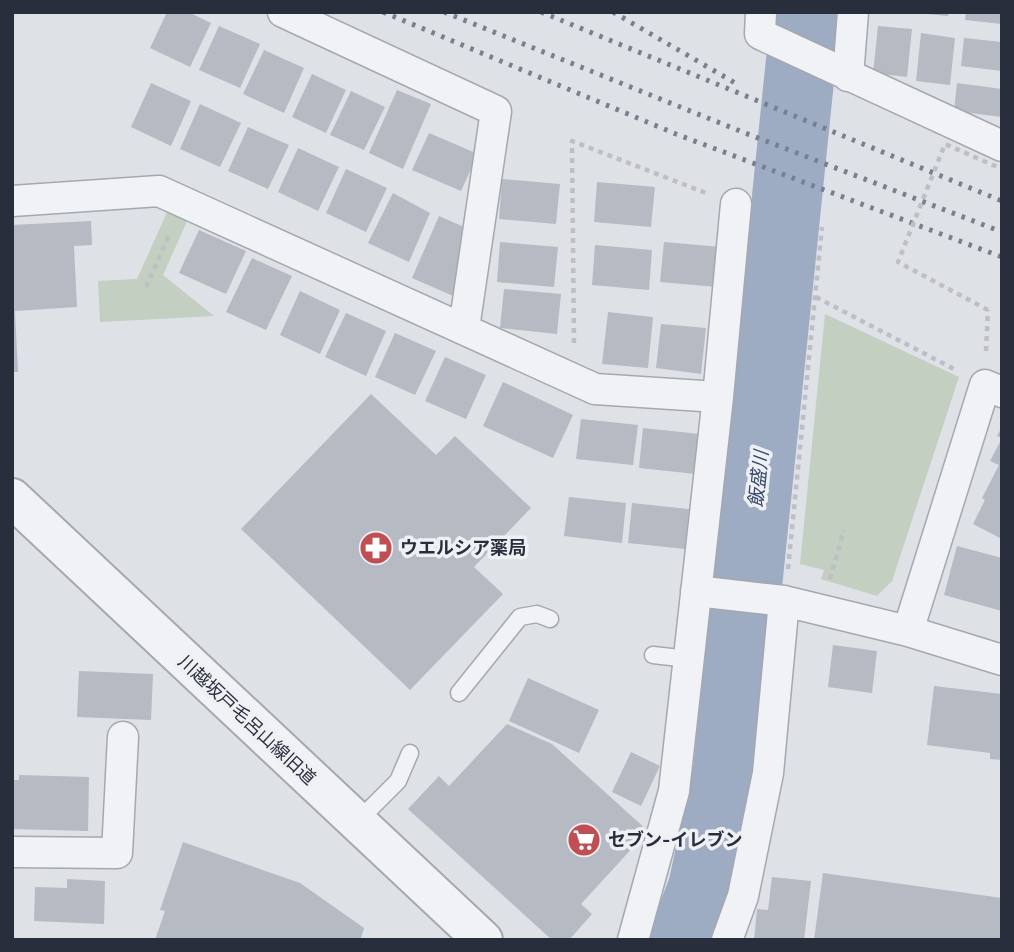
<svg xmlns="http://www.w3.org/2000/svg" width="1014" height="952" font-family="Inter,'Noto Sans JP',sans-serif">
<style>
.green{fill:#c3cfc0}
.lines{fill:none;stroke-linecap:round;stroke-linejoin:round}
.river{stroke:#9dabc3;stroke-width:70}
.building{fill:#b6bac3}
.service-casing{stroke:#a4a8b0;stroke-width:19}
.minor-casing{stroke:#a4a8b0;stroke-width:33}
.tertiary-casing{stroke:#a4a8b0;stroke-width:42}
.path{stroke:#bdbfc5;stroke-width:4.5;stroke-dasharray:5 5;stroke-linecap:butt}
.service{stroke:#f1f2f5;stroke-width:16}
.minor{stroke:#f1f2f5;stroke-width:30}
.tertiary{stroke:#f1f2f5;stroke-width:38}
.rail{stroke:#7a7f8e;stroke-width:5;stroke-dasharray:3.5 7;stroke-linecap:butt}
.path-bridge{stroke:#bdbfc5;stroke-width:4.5;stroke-dasharray:5 5;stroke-linecap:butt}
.labels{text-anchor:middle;stroke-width:7;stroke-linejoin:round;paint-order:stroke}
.poi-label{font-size:18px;font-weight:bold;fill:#292e3c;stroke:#eef0f4;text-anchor:start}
.street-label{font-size:18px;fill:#292e3c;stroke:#eef0f4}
.water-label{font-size:19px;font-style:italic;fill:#38496b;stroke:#eef0f4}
</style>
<rect width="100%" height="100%" fill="#dee1e6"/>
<path class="green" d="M168,210l20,9 -25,56 51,41 -114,6 -2,-41 39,-2z
M825,314l134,63 -67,204 -15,15 -56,-17 3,-9 -24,-6z"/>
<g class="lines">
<path class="river" d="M683,940l20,-52 25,-117 78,-759"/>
</g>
<path class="building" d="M167,12h21l23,11 -21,44 -40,-19z
M927,12h22l-1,4 -21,-2z
M966,12h36v12l-37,-4z
M219,26l41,18 -20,44 -41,-18z
M878,26l34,3 -5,48 -34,-4z
M921,33l34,5 -5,47 -34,-4z
M964,38l38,4v29l-41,-5z
M264,50l40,18 -20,45 -41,-19z
M312,74l34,16 -20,43 -34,-16z
M151,83l40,18 -20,45 -40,-19z
M957,83l45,6v28l-48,-6z
M397,90l34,14 -28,65 -34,-16z
M351,91l34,16 -21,43 -34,-15z
M200,104l41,19 -21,44 -40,-18z
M248,127l41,18 -21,44 -40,-18z
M429,133l49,21 -17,37 -49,-21z
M298,148l41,19 -21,44 -40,-19z
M346,169l41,19 -21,44 -40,-19z
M502,179l58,5 -4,40 -57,-5z
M597,182l58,5 -4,40 -57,-5z
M393,193l37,20 -21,49 -41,-19z
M439,216l25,11 6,26 -17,43 -41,-18z
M91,221l1,24 -18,1 3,61 -62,4 3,61h-6v-147z
M199,230l47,21 -20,43 -47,-21z
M500,242l58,5 -4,40 -57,-5z
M664,242l57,5 -4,40 -57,-5z
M595,245l57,5 -3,40 -57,-5z
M252,258l40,18 -26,54 -40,-18z
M504,289l57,5 -4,40 -57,-6z
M300,291l40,19 -20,44 -40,-19z
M608,312l45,5 -5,51 -46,-4z
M346,313l40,18 -20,45 -41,-19z
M661,324l45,4 -5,46 -45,-6z
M395,333l41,18 -21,44 -40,-18z
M445,357l41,18 -20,44 -41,-18z
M503,382l70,33 -20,43 -70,-32z
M371,394l65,61 19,-19 76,72 -57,59 29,27 -93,96 -169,-161z
M581,419l57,6 -5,40 -57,-6z
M1002,427v112l-29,-15 12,-24 -3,-2 17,-33 -9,-4 12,-23 -5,-2z
M643,428l57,6 -4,40 -57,-6z
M569,497l57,6 -4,40 -58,-7z
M632,503l57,6 -4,40 -57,-6z
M957,546l45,12v53l-58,-16z
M833,645l44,6 -5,42 -44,-6z
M79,671l74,3 -2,46 -74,-3z
M528,678l71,32 -20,43 -70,-32z
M934,686l68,8v66l-12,-1v-6l-63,-8z
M507,724l45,20 96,87 -67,73 11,10 -23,26h-17l-144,-131 31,-33 10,10z
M631,752l29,14 -19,40 -29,-14z
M19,775l70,2 -1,54 -76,-2v-49h7z
M183,842l117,41 64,45 -3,10 4,2h-210l10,-29 -5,-1z
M823,873l179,25v42h-188z
M772,877l39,4 -7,59h-50l3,-31 11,1z
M67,879l38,2 -1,43 -70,-3 1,-34 32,1z"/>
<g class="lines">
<defs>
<path id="service" d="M653,655l36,4
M459,693l61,-76 17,-3 13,5
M357,822l41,-41 12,-28"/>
<path id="minor" d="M283,12l213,99 -32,217
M761,12l-1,22 242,112
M848,76l5,-64
M12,201l147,-10 436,198 123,8
M696,591l88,10 124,30 77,-246 17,7
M908,631l94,29
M12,852l105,1 6,-116
M633,940l41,-149 44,-394 18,-193
M727,940l16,-44 25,-123 16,-172"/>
<path id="tertiary" d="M12,498l471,442"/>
</defs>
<use href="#service" class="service-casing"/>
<use href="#minor" class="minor-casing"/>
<use href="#tertiary" class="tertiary-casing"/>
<path class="path" d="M146,287l23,-52
M816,297l138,72
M574,343l-2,-202 134,52
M986,351l2,-41
M788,569l34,-342
M830,579l14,-49"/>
<use href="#service" class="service"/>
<use href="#minor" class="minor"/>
<use href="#tertiary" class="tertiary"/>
<path class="rail" d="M383,12l293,122 326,123
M444,12l296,119 262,101
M541,12l461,189
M613,12l124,72"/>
<path class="path-bridge" d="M988,310l-90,-48 47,-118 57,25"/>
</g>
<defs>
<symbol id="pharmacy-disc" viewBox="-11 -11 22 22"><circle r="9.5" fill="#c04f54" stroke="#eef0f4"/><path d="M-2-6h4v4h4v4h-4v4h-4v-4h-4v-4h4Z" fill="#fff"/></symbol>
<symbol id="supermarket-disc" viewBox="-11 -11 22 22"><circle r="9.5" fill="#c04f54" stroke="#eef0f4"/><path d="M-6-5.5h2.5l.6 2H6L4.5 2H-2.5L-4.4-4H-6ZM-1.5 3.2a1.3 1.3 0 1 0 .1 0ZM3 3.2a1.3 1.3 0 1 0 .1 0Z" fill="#fff"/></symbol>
</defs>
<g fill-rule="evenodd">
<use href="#pharmacy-disc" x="357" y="529" width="38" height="38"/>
<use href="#supermarket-disc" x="565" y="821" width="38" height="38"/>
</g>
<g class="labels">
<g class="poi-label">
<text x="400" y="554">ウエルシア薬局</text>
<text x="608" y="846">セブン-イレブン</text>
</g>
<g class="street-label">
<text transform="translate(247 720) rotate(43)" y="6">川越坂戸毛呂山線旧道</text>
</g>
<g class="water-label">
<text transform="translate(758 479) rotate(-84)" y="7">飯盛川</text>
</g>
</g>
<rect width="1014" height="952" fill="none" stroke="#292e3c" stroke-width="28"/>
</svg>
